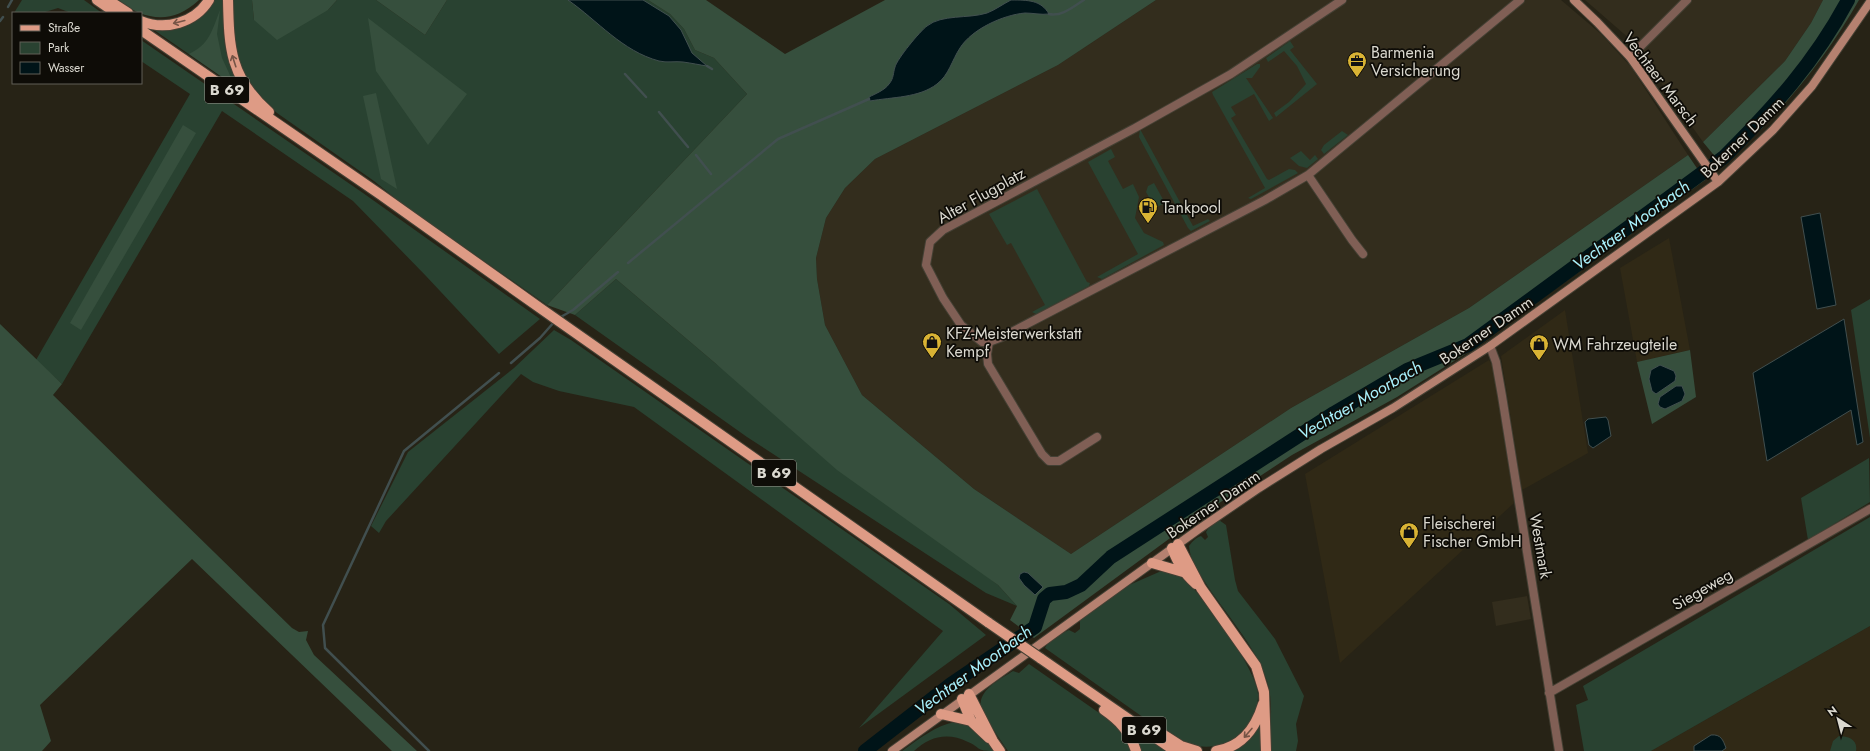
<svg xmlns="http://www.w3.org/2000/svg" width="1870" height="751" font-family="Jost,sans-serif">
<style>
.built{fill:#302916}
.industrial{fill:#332d1d}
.green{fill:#294231}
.forest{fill:#364f3d;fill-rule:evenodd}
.water{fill:#001418;stroke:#414f4f}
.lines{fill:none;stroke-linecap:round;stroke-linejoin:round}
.stream{stroke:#414f4f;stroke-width:2.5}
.river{stroke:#001418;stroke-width:14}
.street-casing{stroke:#444034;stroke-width:10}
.secondary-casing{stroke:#444034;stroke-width:10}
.primary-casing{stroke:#444034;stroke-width:12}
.street{stroke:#805f55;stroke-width:8}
.secondary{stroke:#b58170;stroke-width:8}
.primary{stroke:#de9b85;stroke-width:10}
.primary-bridge-casing{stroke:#444034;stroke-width:12;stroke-linecap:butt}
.primary-bridge{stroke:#de9b85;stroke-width:10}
.oneway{stroke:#765446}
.labels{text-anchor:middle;stroke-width:3.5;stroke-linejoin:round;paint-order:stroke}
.shield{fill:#0e0c07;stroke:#9d9b93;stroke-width:1}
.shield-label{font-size:15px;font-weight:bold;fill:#dad8cf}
.poi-label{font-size:16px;fill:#dad8cf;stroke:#0e0c07;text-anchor:start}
.street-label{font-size:16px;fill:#dad8cf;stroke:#0e0c07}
.water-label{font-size:17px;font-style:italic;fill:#a8f0fb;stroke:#0e0c07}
</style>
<rect width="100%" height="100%" fill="#272316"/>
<path class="built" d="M1669,238l21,112 -53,12 -17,-94z
M1565,310l23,143 -66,37 -21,-134z
M1489,360l4,6 21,137 -174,160 -35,-189z
M1870,626v125h-219z"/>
<path class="industrial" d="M1156,0h405l40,34 30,33 57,88 -219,153 -178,100 -220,146 -97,-65 -112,-94 -37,-70 -8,-46 -1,-21 10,-40 19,-30 30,-29 183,-94z
M1585,0h238l-12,23 -26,38 -82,81 -72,-102z
M1527,596l4,23 -35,7 -4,-24z"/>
<path class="green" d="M22,0h62l18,13h-31l-13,-5 -16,5h-28z
M215,0h8c0,43 0,62 26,99l-15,-10 1,-3 -81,-56c27,-2 45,-6 61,-30z
M232,0h20l2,20 74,-10 9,-10h39l49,35 22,-35h201l22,14 14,15 11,21 19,8 33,36 -200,211 -142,-99 -31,-25 -97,-68 -17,-15 -17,-23 -9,-27z
M141,40l222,153 177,126 -41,35 -73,-78 -73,-75 -131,-90 -160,273 -26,-24 154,-266 -49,-33z
M1290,41l4,6 -4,3 27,34 -41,33 -2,-4 15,-11 17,-18 -9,-18 -13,-15 -16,11 -2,-4z
M1257,64h3v3l-8,11h-6l27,40 -4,3 -15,-27 -23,13 5,8 -5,3 36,61 2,1 20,-11 6,1 3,3 -47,26 -3,-1 17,-10 -52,-93 -1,-3z
M1140,129l53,97 15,-7 2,2 -19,10 -3,-3 -49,-91z
M1342,131l6,4 -24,19 -3,-4 3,-5z
M1111,149l4,8 -7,4 15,28 10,-5 6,13 -4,21 9,15 19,9 1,3 -62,34 -5,-2 41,-23 -50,-92z
M1301,151l9,9 5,-5 3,4 -11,9 -8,-2 -9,-8z
M1154,183l11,20 -10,5 -9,-16 2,-6z
M1037,189l50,93 3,1 -1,3 -53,28 -4,-2 13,-7 -34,-62 -4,2 -18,-31z
M616,279l99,84 283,222 19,21 -31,-13 -239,-156 -172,-122z
M1870,299v139l-19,-128z
M554,330l17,10 378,264 37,31 -127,93 84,-97 -309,-224 -75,-16 -26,-9 -12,-8 -135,147 -7,12 -8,-7 37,-74 106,-84z
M1869,458l1,44 -62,38 -7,-42z
M1870,517v109l-219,125h-67l-8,-46 12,-5 -5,-14z
M1219,520l7,5 9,55 3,11 37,48 29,57 -8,28 2,17 -2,10h-27c1,-23 5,-48 -2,-70 -11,-35 -44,-70 -64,-102 -6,-10 -13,-20 -14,-33 4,-5 6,-8 12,-10l4,4 3,-3 -2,-5 2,-3z
M1159,572c9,0 16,0 23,6 20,14 75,92 76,116 1,23 -19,49 -43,52 -16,3 -30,-3 -44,-9l-126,-89c4,-8 16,-14 24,-18l6,3 5,-4v-9l47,-34z
M1029,664l86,60 13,18 3,9h-123c-7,-10 -14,-20 -20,-31 -2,-4 -6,-10 -7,-14 -3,-16 21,-28 32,-35l6,2z
M956,722c17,1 27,16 38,29 -19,0 -12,-3 -26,-9 -20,-10 -38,-6 -54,9h-12c17,-12 34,-26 54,-29z
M1262,722l-2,29h-28c14,-7 21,-15 28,-28z
M1130,726l36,25h-26l-11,-24z
M1839,736c10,0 19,4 17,15h-26l3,-10z"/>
<path class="forest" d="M117,0h82c-28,26 -54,20 -82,0z
M252,0h85l-9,10 -51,30 -23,-20z
M376,0h71l-22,35z
M648,0h58l79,54 100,-54h271l-98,65 -183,94 -30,29 -19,30 -10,40 1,21 8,46 37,70 112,94 97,65 220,-146 178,-100 219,-153 17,25 -232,169 -76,48 -105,58 -85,56 -173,127 -24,-18 7,-14 -19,-21 -161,-115 -122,-107 -99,-84 -41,36 -28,-10 200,-211 -33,-36 -19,-8 -11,-21 -14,-15z
M1823,0h36c-33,59 -85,122 -137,165l-19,-23 82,-81 26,-38z
M220,10l-3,24 5,24 13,28 -46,-32c21,-10 23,-24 31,-44z
M368,18l99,76 -39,51 -52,-74z
M376,93l21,96 -16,-10 -18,-83z
M183,125l13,8 -115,197 -11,-7z
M0,324l62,60 -9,11 239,233 7,4 9,-1 -2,9 8,15 103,96h-25l-200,-192 -152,146 11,36 -9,10h-42z
M1690,350l6,47 -44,27 -15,-62zM1671,391l11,10 -17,8v-15z"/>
<path class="water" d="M568,0h75l26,16 12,14 11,23 15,13c-7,-1 -16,-3 -24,-4 -8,-1 -16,1 -24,-1 -37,-10 -61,-40 -91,-61z
M1011,0c17,0 30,0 38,14 -8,1 -16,-1 -24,-1 -22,2 -53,16 -65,35 -8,12 -11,27 -23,36 -18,14 -45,13 -67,17l-1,-4c6,-3 16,-7 20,-13 5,-6 4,-11 6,-17 2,-8 25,-36 32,-41 15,-12 41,-7 60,-13 8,-3 16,-9 24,-13z
M1820,213l16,92 -19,4 -16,-92z
M1844,319l19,123 -6,3 -6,-35 -84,51 -14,-88z
M1660,365l14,6 2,5 -1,5 -19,13 -4,-3 -3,-12 2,-9z
M1676,386h6l3,8 -3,7 -17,8 -5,-2 -2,-3 2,-7z
M1606,417l2,3 3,16 -18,12 -4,-3 -4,-23 3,-3z
M1024,572l4,1 15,14 -8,8 -11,-10 -5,-7 1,-4z
M1711,735c10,-1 12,5 15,13l-4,3h-28v-5z"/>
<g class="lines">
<path class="stream" d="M8,7l4,-7
M1049,14c13,3 25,-8 35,-14
M0,21l3,-4
M707,66l5,3
M625,74l21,23
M659,112l29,35
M696,155l15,19
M628,263l150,-124 91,-40
M559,318l14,-8 45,-38
M511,363l29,-25 15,-17
M429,751l-104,-103 -2,-23 81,-174 95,-78"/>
<path class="river" d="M865,751l86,-67 84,-57 9,-28 6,-5 16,-2 15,-7 30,-28 223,-144 73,-43 61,-25 256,-188c49,-49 91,-95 124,-157"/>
<defs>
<path id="street" d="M1342,0l-111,74 -96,54 -192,102 -13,12 -4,23 17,33 18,27 21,17h7l13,-5 263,-137 43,-25 212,-175
M1630,57l57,-57
M1308,175l44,65 11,14
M989,342l-2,12 1,10 54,90 7,7h10l38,-24
M1490,346l6,16 6,34 57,355
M1549,693l321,-184"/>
<path id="secondary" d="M1574,0l23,22 33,35 88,125
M892,751l307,-222 60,-41 62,-39 72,-41 97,-62 228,-164 55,-52 39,-44 58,-84"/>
<path id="primary" d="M97,0l16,11
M108,0l20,13
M228,0c1,48 2,78 41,112
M141,21c24,10 54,2 68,-21
M141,30l240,165 159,113 449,315
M1178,544l23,44 55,78 8,26 2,59
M1172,548c6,16 12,25 24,36
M1152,563l31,9
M1040,658l135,93
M969,694l24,47 7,10
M962,699l9,22 18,17
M1104,710c16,11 26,22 32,41
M941,714l30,7
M1156,730l25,16 16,5
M1216,751c26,-4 40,-24 47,-47"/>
</defs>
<use href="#street" class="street-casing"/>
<use href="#secondary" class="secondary-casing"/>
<use href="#primary" class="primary-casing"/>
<use href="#street" class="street"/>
<use href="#secondary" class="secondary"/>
<use href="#primary" class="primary"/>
<defs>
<path id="primary-bridge" d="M989,623l51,35"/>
</defs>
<use href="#primary-bridge" class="primary-bridge-casing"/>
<use href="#primary-bridge" class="primary-bridge"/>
</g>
<defs><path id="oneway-shaft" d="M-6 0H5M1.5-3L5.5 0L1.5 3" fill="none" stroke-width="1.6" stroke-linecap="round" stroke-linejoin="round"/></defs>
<g class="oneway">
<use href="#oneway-shaft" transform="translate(179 22) rotate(166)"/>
<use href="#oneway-shaft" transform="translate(234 61) rotate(-108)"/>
<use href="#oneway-shaft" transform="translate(1248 733) rotate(131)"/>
</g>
<defs>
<symbol id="office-pin" viewBox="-11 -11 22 30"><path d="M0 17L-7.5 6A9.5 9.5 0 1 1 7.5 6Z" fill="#d9b334" stroke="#0e0c07"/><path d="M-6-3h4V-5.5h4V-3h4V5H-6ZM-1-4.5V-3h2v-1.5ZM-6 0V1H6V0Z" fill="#111"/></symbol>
<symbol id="fuel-pin" viewBox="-11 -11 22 30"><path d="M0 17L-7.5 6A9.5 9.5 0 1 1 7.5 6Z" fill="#d9b334" stroke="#0e0c07"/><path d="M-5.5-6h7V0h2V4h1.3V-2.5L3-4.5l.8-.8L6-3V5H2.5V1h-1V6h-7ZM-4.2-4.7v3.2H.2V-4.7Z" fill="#111"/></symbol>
<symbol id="shop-pin" viewBox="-11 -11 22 30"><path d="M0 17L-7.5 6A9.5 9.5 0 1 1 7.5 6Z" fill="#d9b334" stroke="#0e0c07"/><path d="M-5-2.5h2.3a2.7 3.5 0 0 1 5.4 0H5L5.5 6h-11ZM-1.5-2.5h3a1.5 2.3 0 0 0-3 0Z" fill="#111"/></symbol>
</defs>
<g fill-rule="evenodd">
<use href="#office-pin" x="1346" y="50" width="22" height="30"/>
<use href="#fuel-pin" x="1137" y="196" width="22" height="30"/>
<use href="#shop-pin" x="921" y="331" width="22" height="30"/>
<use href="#shop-pin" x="1528" y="333" width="22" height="30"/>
<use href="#shop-pin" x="1398" y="521" width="22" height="30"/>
</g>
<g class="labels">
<g class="shield">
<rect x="205" y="77" width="44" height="26" rx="3"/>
<rect x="752" y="460" width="44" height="26" rx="3"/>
<rect x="1122" y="717" width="44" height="26" rx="3"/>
</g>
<g class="shield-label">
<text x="227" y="95">B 69</text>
<text x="774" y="478">B 69</text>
<text x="1144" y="735">B 69</text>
</g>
<g class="poi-label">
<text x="1371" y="58">Barmenia<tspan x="1371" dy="18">Versicherung</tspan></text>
<text x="1162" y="213">Tankpool</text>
<text x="946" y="339">KFZ-Meisterwerkstatt<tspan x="946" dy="18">Kempf</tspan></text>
<text x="1553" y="350">WM Fahrzeugteile</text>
<text x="1423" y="529">Fleischerei<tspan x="1423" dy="18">Fischer GmbH</tspan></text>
</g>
<g class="street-label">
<text transform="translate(1661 79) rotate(53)" y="6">Vechtaer Marsch</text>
<text transform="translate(1742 137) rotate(-44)" y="6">Bokerner Damm</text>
<text transform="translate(981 195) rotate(-29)" y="6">Alter Flugplatz</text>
<text transform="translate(1486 330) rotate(-34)" y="6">Bokerner Damm</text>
<text transform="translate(1213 504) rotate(-34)" y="6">Bokerner Damm</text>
<text transform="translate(1541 546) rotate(80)" y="6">Westmark</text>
<text transform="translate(1702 589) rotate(-30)" y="6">Siegeweg</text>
</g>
<g class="water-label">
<text transform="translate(1631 225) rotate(-36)" y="6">Vechtaer Moorbach</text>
<text transform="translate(1360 400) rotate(-30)" y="6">Vechtaer Moorbach</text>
<text transform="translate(973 670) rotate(-36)" y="6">Vechtaer Moorbach</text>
</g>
</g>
<rect x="12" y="12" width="130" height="72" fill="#0e0c07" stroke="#605e57"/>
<rect x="20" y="25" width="20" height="6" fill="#de9b85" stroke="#605e57"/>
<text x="48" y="32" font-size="12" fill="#dad8cf">Straße</text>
<rect x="20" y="42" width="20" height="12" fill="#294231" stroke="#605e57"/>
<text x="48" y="52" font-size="12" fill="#dad8cf">Park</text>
<rect x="20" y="62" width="20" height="12" fill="#001418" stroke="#605e57"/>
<text x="48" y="72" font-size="12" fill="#dad8cf">Wasser</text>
<g transform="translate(1838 719) rotate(324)" stroke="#0e0c07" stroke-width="3" paint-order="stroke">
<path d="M0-3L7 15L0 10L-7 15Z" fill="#dad8cf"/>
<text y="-6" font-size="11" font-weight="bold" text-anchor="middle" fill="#dad8cf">N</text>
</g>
</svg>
